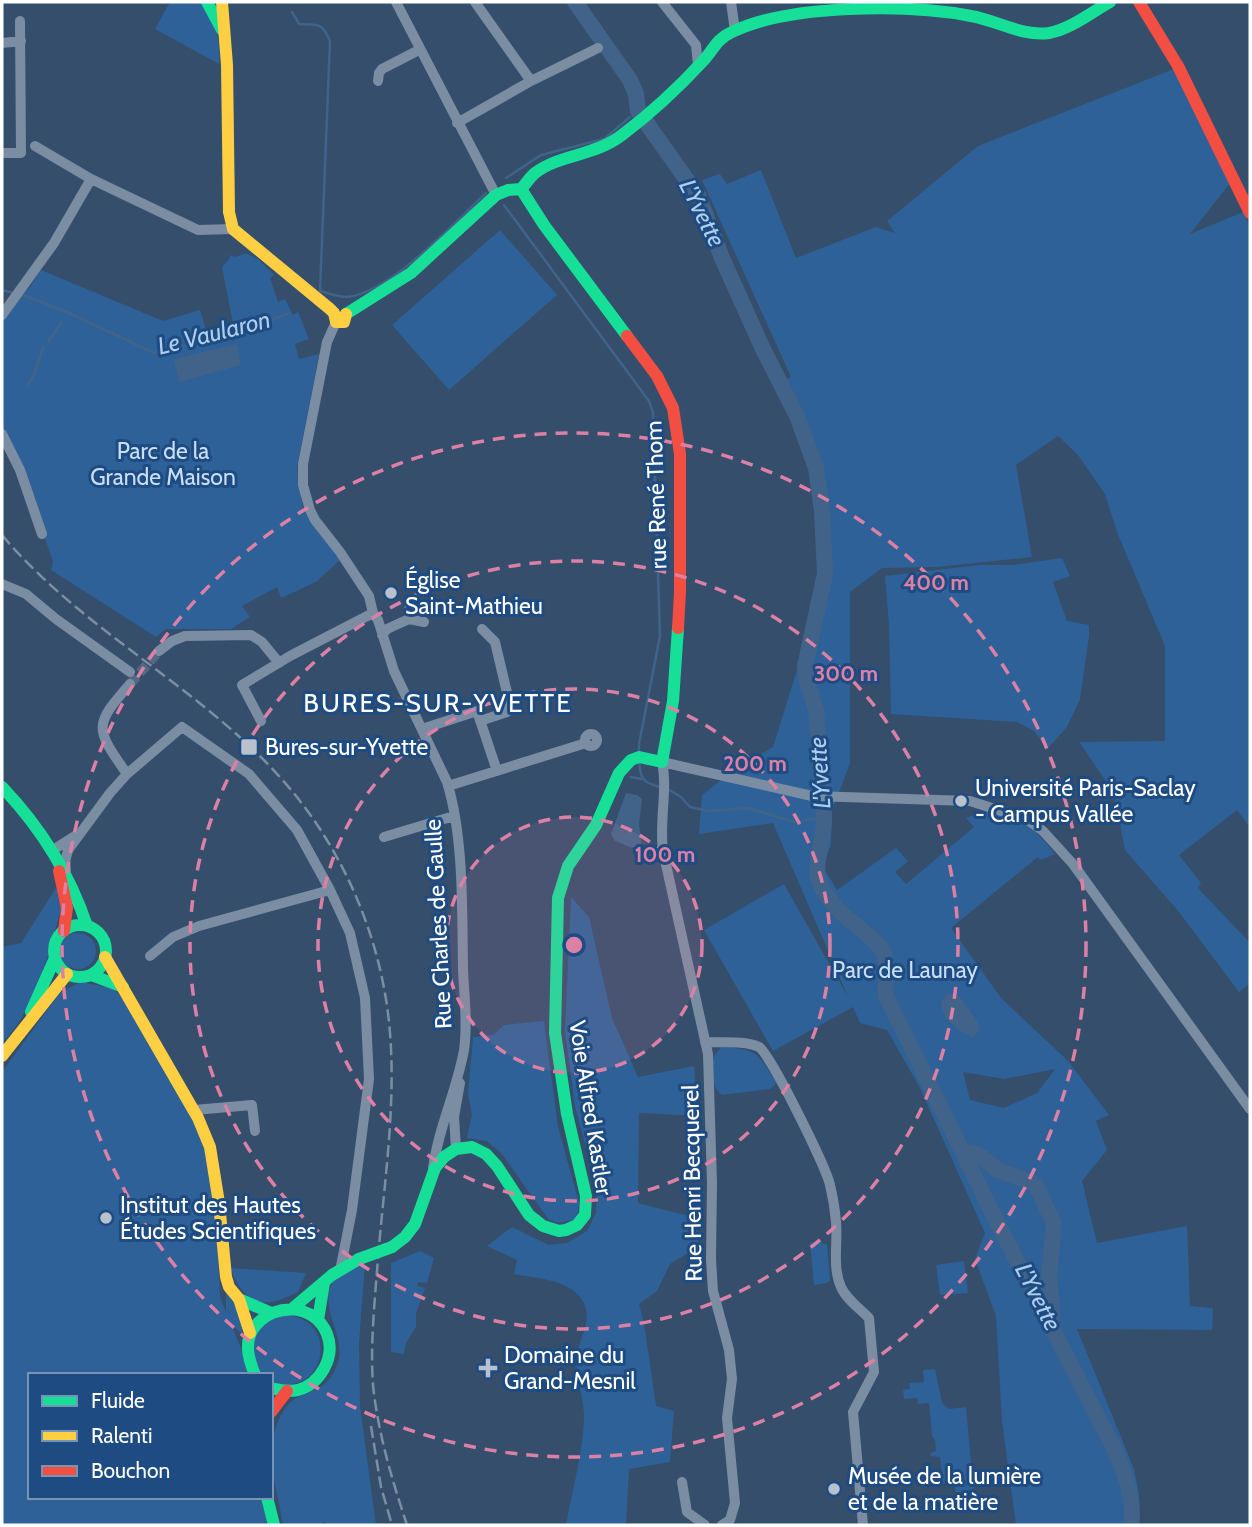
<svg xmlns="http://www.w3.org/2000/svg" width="1252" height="1527" viewBox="0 0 1252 1527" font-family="Cabin,sans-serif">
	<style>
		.green { fill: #2e6197; fill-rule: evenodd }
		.water { fill: #416389 }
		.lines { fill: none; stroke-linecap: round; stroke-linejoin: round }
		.stream { stroke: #416389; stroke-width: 2.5 }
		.river { stroke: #416389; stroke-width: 16 }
		.street-tunnel { stroke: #536982; stroke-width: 10; stroke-dasharray: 10 5; stroke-linecap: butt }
		.street { stroke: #7b8da2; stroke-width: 10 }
		.fast { stroke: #16e098; stroke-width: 12 }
		.slow { stroke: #ffcf43; stroke-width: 12 }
		.jam { stroke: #f24e42; stroke-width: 12 }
		.rail { stroke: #7c8ea2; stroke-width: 2.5; stroke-dasharray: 12 5; stroke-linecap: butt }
		.fast-bridge { stroke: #16e098; stroke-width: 12 }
		.ring { fill: none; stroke: #dd80a5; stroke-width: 3.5; stroke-dasharray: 12 9 }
		.poi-dot { fill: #b8c1cc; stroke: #1e4c82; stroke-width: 2.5 }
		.labels { text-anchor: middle; stroke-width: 6; stroke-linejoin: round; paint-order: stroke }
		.park-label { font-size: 23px; fill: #c8dff7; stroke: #1e4c82 }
		.street-label { font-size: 23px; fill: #fff; stroke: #1e4c82 }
		.poi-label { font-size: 23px; fill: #fff; stroke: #1e4c82; text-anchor: start }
		.water-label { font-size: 24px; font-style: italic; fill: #afcff1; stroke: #1e4c82 }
		.quarter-label { font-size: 26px; letter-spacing: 2px; fill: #fff; stroke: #1e4c82 }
		.centre { fill: #dd80a5; stroke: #1e4c82; stroke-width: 3.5 }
		.ring-label { font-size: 21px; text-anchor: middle; font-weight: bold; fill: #dd80a5; stroke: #1e4c82; stroke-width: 6; stroke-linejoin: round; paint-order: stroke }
	</style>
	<rect width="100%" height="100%" fill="#354e6c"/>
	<path class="green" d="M170 2H201C216 21 221 40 219 64L155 29Z
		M1174 69 1230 183 1190 234 1243 212 1250 226V827L1237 810 1179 855 1201 883 1198 888 1250 943V983L1239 992 1179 912 1125 850 1114 793 1079 742 1165 741V646L1117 532 1105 494 1078 455 1058 436 1016 465 1032 557 937 567 882 568 850 592V763L832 811 831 845 823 867 837 890 896 848 908 861 895 872 906 884 974 827 966 818 989 809C1022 822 1033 825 1055 854L1041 860 1038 857 951 928 1001 998 1068 1061 1109 1115 1096 1121 1107 1150 1082 1181 1097 1243 1187 1226 1190 1306 1213 1308 1212 1330 1077 1329 1134 1469 1139 1494 1137 1525H1016L1002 1421 996 1316 975 1259 985 1233 920 1088 887 1030 860 1023 853 1007 773 1051 704 930 784 884 848 997 773 823 699 834 702 795 731 772 773 747 798 667 828 554 823 485 807 430 784 380 791 377 702 180 720 174 727 184 761 170 796 258 876 227 895 233 887 221 978 146ZM1055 1069 1037 1093 1004 1108 970 1100 963 1072 1004 1079Z
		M500 230 557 295 449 390 392 325Z
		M246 253 258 259 274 275 270 278 278 302 285 299 293 315 298 312 309 339 295 344 299 359 319 354 297 468 303 510 340 560 316 582 281 598 277 587 242 606 250 617 231 629H166L156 637 51 570 53 562 37 515 2 430V319L22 291 28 290 41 270 163 321 200 310 208 336 234 329 222 267 230 258 229 255 235 257Z
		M1062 558 1070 576 1053 582 1067 621 1089 625V636L1080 699 1067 727 1048 748 1034 731 1017 722 891 714 889 625 885 576 979 565H1013Z
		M56 888 64 899C49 949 39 1005 2 1043V947L21 943Z
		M571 897 589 917 612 1018 638 1077 694 1066 698 1116 639 1113 638 1203 697 1218 698 1247 670 1264 657 1291 639 1304 644 1323 656 1406 674 1411 670 1462 629 1469 626 1525H566C572 1492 584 1448 584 1414 583 1395 575 1375 577 1356 580 1334 596 1316 579 1296 565 1279 534 1278 514 1274L517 1260 487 1246 512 1227 549 1245 567 1243 587 1231 596 1213 597 1189 575 1106 565 1032Z
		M60 951a18 18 0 1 1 36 0a18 18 0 1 1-36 0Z
		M80 982 112 988 126 1000 189 1108 206 1150 216 1207 220 1297 226 1312V1293L237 1306 243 1329 241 1333 231 1324 252 1375H30V1497H265L267 1525H2V1072L60 993Z
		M544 1021 558 1127 579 1203 577 1219 559 1223 549 1220 502 1154 487 1141 467 1138 472 1115 468 1094 473 1037 493 1035 504 1025Z
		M722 1047C758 1050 757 1052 776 1082L775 1085 770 1089 722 1095C709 1086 708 1056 722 1047Z
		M820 1242 827 1245 830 1280 827 1283 814 1285 810 1243Z
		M420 1251 434 1258 427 1283 418 1282 417 1286 425 1288 416 1313V1327L406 1343 404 1354 391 1352V1263Z
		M964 1261 968 1293 940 1295 936 1265Z
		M365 1264 359 1343 360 1406 376 1525H328L325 1522 319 1525H283C277 1486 262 1452 281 1415 285 1409 289 1402 295 1399 317 1387 329 1389 338 1362 347 1331 308 1297 344 1271 350 1268 359 1266 365 1264Z
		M230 1268 306 1273 298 1292C262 1310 246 1306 230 1268Z
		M286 1315C343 1320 324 1402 271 1381V1375H262C242 1351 256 1319 286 1315Z
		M935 1369 942 1403 949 1409 966 1407 974 1495 956 1497 954 1482 943 1483 940 1457 931 1456 930 1453 936 1451 935 1440 932 1436 929 1403 918 1404 917 1398 904 1399 903 1390 910 1389 909 1383 924 1382 923 1370Z"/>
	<path class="water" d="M237 344 241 365 179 382 174 359Z
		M626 793 637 795 642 799 639 824 642 848 637 850 615 841 611 834Z
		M948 993 960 997 978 1022 980 1030 973 1038C957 1029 942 1021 941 1002Z"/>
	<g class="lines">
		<path class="stream" d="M292 12 299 24C317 26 321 20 330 41L320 291C328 293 338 297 347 297 390 293 454 223 486 193
			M506 178 541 155 604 139 630 117
			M504 205 649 401 653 413 660 636 639 744V753
			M2 290 13 293
			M23 295 69 313 154 353 245 331 289 313
			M48 342 62 322
			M27 386 34 375 43 347
			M639 760C640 777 642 783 660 787
			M631 777 641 779
			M666 788 681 797 690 807 708 811 748 808 794 822 824 817"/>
		<path class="river" d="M575 2 630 80 636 94 638 111 699 197 722 258 762 347 797 416 816 468 822 511 825 574 805 666 806 679 816 710 824 817C825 837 813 865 819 881 825 898 843 916 857 926 866 934 879 942 884 953 887 961 885 986 886 996L999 1226 1115 1450C1125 1475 1135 1498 1131 1525
			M962 1151 978 1154 996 1169 1032 1183 1037 1187 1054 1224 1049 1277 1052 1306 1051 1323"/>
		<path class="street-tunnel" d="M130 684 159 651"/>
		<path class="street" d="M396 2 496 195
			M475 2 531 81
			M662 2 696 45 698 65
			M731 2 735 31
			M2 43 21 41
			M378 81 379 73 382 69 419 50
			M457 123 531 81 598 48
			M35 146 91 179 198 230 233 229
			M2 153H21L20 21
			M2 315 54 243 91 179
			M336 322 327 342 303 464V485L310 510 315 520 340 552 369 596 373 613 378 620 394 671 447 782C464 837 462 911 463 969 464 995 468 1023 464 1050 457 1090 438 1128 433 1169
			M2 434 20 470 42 534
			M2 584 26 594 56 619 130 672
			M409 619 410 601
			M409 619 424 622
			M382 635 387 629 409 619
			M159 651 172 641 185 636 251 635 262 642 279 663
			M261 721 242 685 290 656 373 613
			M480 721 507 712 509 701 495 642 482 629
			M422 729 477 711 497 771
			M585 740a6 6 0 1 1 12 0a6 6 0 1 1-12 0Z
			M127 774C95 728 93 726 130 684
			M448 786 586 743
			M384 837 454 816
			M53 850 75 836
			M66 870 65 862 68 850 110 793 127 774 182 727 249 774 297 830 330 890 350 933 365 998 369 1079 352 1210 341 1266
			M150 956 173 937 199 926 330 890
			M705 1042C721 1043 745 1040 759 1047 770 1053 827 1169 830 1185 833 1197 835 1210 836 1222 838 1243 832 1267 841 1287 846 1299 860 1309 869 1318L874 1372 853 1412 863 1525
			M194 1110 252 1105 255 1131
			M456 1149 454 1117 460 1083
			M682 1482 687 1512 705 1525
			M722 1525 730 1520 735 1503 727 1418 732 1379 729 1350 713 1291 711 1259 712 1183 708 1054 663 851C659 821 668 790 662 762L812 796 970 801 1026 819 1043 831 1073 864 1250 1109"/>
		<path class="fast" d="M207 2 222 30
			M521 189 544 225 627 336
			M346 314 411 273 496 195 508 190 521 189C526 184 530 177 535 173 560 154 595 156 622 135 650 114 681 85 704 60 713 50 717 39 730 33 787 4 908 4 971 16 996 20 1023 37 1049 33 1071 29 1090 13 1110 2
			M2 787C41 828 69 872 87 926
			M54 951a26 26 0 1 1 52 0a26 26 0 1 1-52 0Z
			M91 975 123 987
			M31 1012 55 958
			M392 1247 405 1237 415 1224 435 1168 444 1157 456 1149 472 1147 486 1154 497 1166 529 1215 543 1226 559 1231 566 1230 577 1225 585 1215 586 1196 567 1114 555 1033 558 898 568 866 596 825 619 773 631 760 639 757 662 762 673 701 678 628
			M239 1299 269 1312
			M293 1308 332 1275 359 1259
			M318 1320 324 1283
			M255 1375C248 1358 243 1340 256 1325 276 1302 315 1304 327 1334 336 1357 320 1384 298 1390 288 1392 280 1390 271 1388
			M267 1497 274 1525"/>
		<path class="slow" d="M222 2 227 65 229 212 233 229 330 309 334 313 336 322H344L346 314
			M105 957 198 1118 210 1147 219 1203 226 1277 229 1287 239 1299 250 1333
			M2 1056 67 974"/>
		<path class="jam" d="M1139 2 1178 66 1250 213
			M627 336 657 376 673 408 680 454V592L678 628
			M59 871 67 908 64 931
			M271 1412 287 1391"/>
		<path class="rail" d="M2 535C91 641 227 699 309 813 355 877 384 955 390 1033 396 1108 384 1184 378 1258 375 1300 370 1343 373 1385 378 1433 392 1480 407 1525
			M371 1426 381 1487 392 1525"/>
		<path class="fast-bridge" d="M359 1259 392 1247"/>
	</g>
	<circle cx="574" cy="945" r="128" fill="#dd80a5" fill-opacity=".12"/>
	<g class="ring">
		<circle cx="574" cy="945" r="128"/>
		<circle cx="574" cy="945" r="256"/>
		<circle cx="574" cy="945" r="384"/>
		<circle cx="574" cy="945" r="512"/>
	</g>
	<g class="poi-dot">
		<circle cx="391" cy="593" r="7"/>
		<rect x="240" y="738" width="18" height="18" rx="3.5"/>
		<circle cx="961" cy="801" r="7"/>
		<circle cx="106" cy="1218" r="7"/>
		<path d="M484.5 1357.5h7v7h7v7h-7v7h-7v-7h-7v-7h7z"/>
		<circle cx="834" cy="1489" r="7"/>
	</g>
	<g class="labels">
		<g class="park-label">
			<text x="163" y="459">Parc de la<tspan x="163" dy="26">Grande Maison</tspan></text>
			<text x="905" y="978">Parc de Launay</text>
		</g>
		<g class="street-label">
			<text transform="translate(656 495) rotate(-92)" y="8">rue René Thom</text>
			<text transform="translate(438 924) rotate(-93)" y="8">Rue Charles de Gaulle</text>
			<text transform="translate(591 1108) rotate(81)" y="8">Voie Alfred Kastler</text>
			<text transform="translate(692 1183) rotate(-91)" y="8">Rue Henri Becquerel</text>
		</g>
		<g class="poi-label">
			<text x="405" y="588">Église<tspan x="405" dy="26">Saint-Mathieu</tspan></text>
			<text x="265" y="755">Bures-sur-Yvette</text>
			<text x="975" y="796">Université Paris-Saclay<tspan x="975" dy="26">- Campus Vallée</tspan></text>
			<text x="120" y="1213">Institut des Hautes<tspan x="120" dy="26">Études Scientifiques</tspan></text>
			<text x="504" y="1363">Domaine du<tspan x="504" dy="26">Grand-Mesnil</tspan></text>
			<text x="848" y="1484">Musée de la lumière<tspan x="848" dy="26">et de la matière</tspan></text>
		</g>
		<g class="water-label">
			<text transform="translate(702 213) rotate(63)" y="8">L'Yvette</text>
			<text transform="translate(214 333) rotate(-14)" y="8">Le Vaularon</text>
			<text transform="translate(820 773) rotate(-94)" y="8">L'Yvette</text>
			<text transform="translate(1038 1297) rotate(63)" y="8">L'Yvette</text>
		</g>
		<g class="quarter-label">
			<text x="438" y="712">BURES-SUR-YVETTE</text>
		</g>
	</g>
	<circle cx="574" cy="945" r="10" class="centre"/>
	<g class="ring-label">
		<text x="936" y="590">400 m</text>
		<text x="846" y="681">300 m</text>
		<text x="755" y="771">200 m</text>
		<text x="665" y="862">100 m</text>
	</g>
	<rect width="1252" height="1527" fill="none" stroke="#ffffff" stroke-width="7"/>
	<rect x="28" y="1373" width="245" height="126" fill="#1e4c82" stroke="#7894b4" stroke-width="2"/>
	<rect x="42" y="1396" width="35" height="10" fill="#16e098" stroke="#7894b4" stroke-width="2"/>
	<text x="91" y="1408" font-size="21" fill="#ffffff">Fluide</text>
	<rect x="42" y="1431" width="35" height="10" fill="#ffcf43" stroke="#7894b4" stroke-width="2"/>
	<text x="91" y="1443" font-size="21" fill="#ffffff">Ralenti</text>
	<rect x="42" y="1466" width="35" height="10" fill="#f24e42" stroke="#7894b4" stroke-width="2"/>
	<text x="91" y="1478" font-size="21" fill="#ffffff">Bouchon</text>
</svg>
